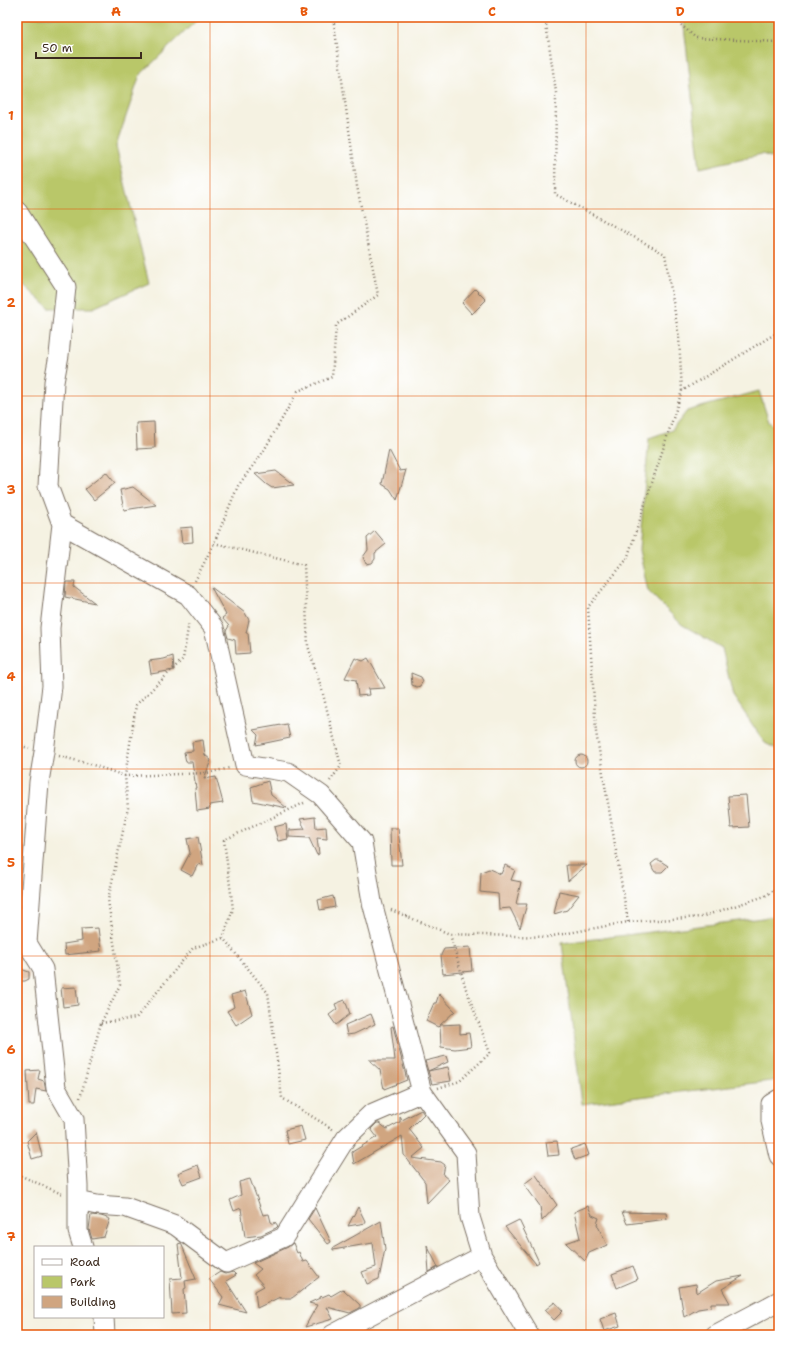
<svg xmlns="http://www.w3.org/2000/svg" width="796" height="1352" viewBox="0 0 796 1352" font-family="'Shantell Sans',sans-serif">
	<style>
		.green { fill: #b9c769; stroke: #7a7844 }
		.building { fill: #d0a580 }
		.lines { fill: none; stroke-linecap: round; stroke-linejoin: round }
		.minor-casing { stroke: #7c7063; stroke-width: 21 }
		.path { stroke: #7c7063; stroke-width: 2.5; stroke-dasharray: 1 3; stroke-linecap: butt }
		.minor { stroke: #fff; stroke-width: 19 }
		.grid { fill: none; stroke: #e8590c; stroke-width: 1; stroke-opacity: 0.55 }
		.neatline { fill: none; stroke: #e8590c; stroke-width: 1.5 }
		.grid-label { font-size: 13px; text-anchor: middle; font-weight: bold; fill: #e8590c }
	</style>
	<rect width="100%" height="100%" fill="#fff"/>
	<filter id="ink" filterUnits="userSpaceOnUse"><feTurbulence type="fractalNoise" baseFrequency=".025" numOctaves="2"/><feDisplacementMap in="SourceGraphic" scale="8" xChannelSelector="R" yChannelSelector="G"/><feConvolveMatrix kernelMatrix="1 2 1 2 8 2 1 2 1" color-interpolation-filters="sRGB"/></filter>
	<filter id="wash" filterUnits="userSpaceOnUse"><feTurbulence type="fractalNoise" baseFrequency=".012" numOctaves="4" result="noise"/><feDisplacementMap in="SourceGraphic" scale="16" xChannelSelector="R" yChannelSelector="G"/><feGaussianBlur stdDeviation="0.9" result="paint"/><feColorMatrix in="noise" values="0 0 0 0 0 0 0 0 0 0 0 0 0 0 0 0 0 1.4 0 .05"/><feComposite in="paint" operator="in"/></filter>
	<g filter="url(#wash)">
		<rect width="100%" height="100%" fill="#f5f2e2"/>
		<path class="green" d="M17 17H200L140 75 116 146 149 283 93 308H49L17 279Z
			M683 17H779V160L762 154 700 168Z
			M759 391 769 422 779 429V750L765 743 733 696 722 648 681 624 648 591 639 550 649 438 672 430 687 411Z
			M779 916V1080L582 1104 562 943Z"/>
		<g id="blocks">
			<path class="building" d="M475 289 486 300 472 314 462 303Z
				M154 422 155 448 137 449 136 423Z
				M389 450 400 471 406 470 397 500 390 489 382 484Z
				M276 471 294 485 272 488 266 484 255 474Z
				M106 472 115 483 94 500 85 489Z
				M133 487 156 505 124 510 120 490Z
				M192 527 193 542 182 543 180 528Z
				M375 531 386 544 375 553V559L372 563 366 564 363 557 368 550 367 538Z
				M66 582H75L74 587 95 603 65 597Z
				M211 587 245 613 249 620 246 633H248L250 653 236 654 235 640 228 638 226 631 229 626 222 618 226 615Z
				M173 656 174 670 151 674 149 661 164 659Z
				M355 658 363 661 368 658 385 688 368 689 369 695 358 696 356 680 345 678Z
				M411 673 421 677 423 681 420 686 417 687 412 685Z
				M287 724 290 738 256 745 258 735 253 730Z
				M203 740 205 755 211 760 204 779 216 777 223 803 209 805 210 809 197 811 195 788H196L192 762H186L184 752 193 751 192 742Z
				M575 761a6 6 0 1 1 12 0a6 6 0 1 1-12 0Z
				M268 781 271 795 287 808 253 801 251 787Z
				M746 795 749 827 731 828 728 796Z
				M315 817 316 828 326 827 327 839 317 838 319 854 317 855 309 838 289 837V830L305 829 300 819Z
				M286 824 288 839 278 841 274 827Z
				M390 828H398L402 865H391Z
				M198 837 203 865 198 864 192 876 181 870 190 853 187 839Z
				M656 860H659L668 866 662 872H655L653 869 651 864Z
				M505 865 515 870 511 880 521 882 516 904H527L520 928 510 908 499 909 498 894 480 892 481 872 489 869 501 874Z
				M566 865H587L568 881Z
				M559 891 579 895 567 910 554 914Z
				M333 896 335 907 320 910 318 900Z
				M98 928 101 951 65 955 64 944 82 941 81 929Z
				M470 947 472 971 443 974 441 955 444 949Z
				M21 969 29 972V979L25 981H21L18 978Z
				M76 987 78 1005 63 1007 61 988Z
				M245 991 252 1014 236 1025 227 1011 234 1007 231 995Z
				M439 994 455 1011 438 1027 426 1021 434 1003H436Z
				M345 1000 350 1014 336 1025 329 1015 337 1009 335 1004Z
				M371 1014 375 1024 354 1034 347 1035 345 1025Z
				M460 1024V1034L469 1033 471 1047 455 1049 441 1047 440 1025Z
				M393 1026 407 1080 384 1089 380 1070 369 1060H395L391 1027Z
				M446 1056 448 1062 428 1071 425 1061Z
				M448 1067 451 1081 432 1084 428 1071Z
				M40 1070 38 1079 44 1081 46 1091 36 1089 34 1105H29L27 1071Z
				M421 1110 424 1114 409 1129 424 1148 412 1158 441 1162 445 1165 443 1175 449 1180 427 1203 425 1182 404 1155 402 1136 354 1164 352 1152 377 1137 371 1129 377 1123H379L387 1129 400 1122V1117L402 1120Z
				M301 1126 305 1140 288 1144 285 1130Z
				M36 1132 42 1156 32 1159 27 1141Z
				M557 1141 559 1155 548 1156 546 1142Z
				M585 1144 589 1155 575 1160 571 1149Z
				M198 1165 202 1177 183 1184 178 1173Z
				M536 1175 557 1205 542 1221 540 1206 524 1184Z
				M250 1179 263 1215 269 1214 271 1222 274 1224 275 1222 278 1226 276 1228 261 1235 245 1237 241 1208 234 1211 230 1200 241 1195 239 1182Z
				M588 1206 592 1215 599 1218 597 1224 607 1245 589 1253 585 1261 566 1243 580 1238 574 1212Z
				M358 1207 366 1223 348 1226Z
				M315 1208 331 1242 328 1244 308 1219Z
				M622 1212 666 1213 667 1219 627 1224Z
				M91 1215 101 1216 110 1219 104 1237 92 1239 89 1229Z
				M519 1220 539 1262 536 1264 505 1227Z
				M381 1221 385 1249 379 1279 367 1284 362 1272 376 1267 373 1243 333 1250V1248Z
				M181 1243 196 1279 185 1281 186 1288 184 1289 186 1313 172 1314 170 1279 182 1278 178 1244Z
				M293 1243 297 1253 299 1252 303 1262 307 1261 319 1277 292 1298H280V1297L257 1308 255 1291 264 1286 254 1275 261 1269 253 1263 288 1247Z
				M427 1245 438 1267 429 1272Z
				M633 1266 638 1279 617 1288 612 1274Z
				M220 1272 225 1274 233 1272 236 1275 226 1281 246 1312 219 1305 223 1297 209 1279Z
				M743 1276 722 1289 730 1303H711V1307L698 1309 684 1317 679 1287 696 1284 697 1293 716 1281Z
				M343 1289 360 1305V1308L350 1313 327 1307 333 1319 305 1327 317 1305 309 1303 320 1298 321 1296 322 1297 329 1294 331 1296Z
				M555 1302 563 1311 554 1320 545 1310Z
				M616 1313 620 1326 604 1331 600 1319Z"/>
		</g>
	</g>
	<g filter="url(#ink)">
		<use href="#blocks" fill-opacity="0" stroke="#7c7063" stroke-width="1"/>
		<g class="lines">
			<g class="minor-casing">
				<path id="minor" d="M17 211 66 287 59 355 54 382 48 486 62 524 50 628 52 686 44 752 39 782 27 943 43 969 56 1088 74 1119 78 1186V1231L83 1247
					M62 524 188 595 214 628 245 765 288 772 321 795 362 842 372 902 422 1092 371 1114 346 1138 284 1237 226 1263 175 1225 125 1207 97 1205 78 1201
					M422 1092 466 1153 470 1217 482 1256
					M779 1099 771 1104V1121L779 1156
					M104 1317 105 1335
					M332 1335 482 1256 529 1335
					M715 1335 779 1301"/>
			</g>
			<path class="path" d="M545 17 556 92 555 194 665 254 679 337 682 391
				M672 17 696 38 779 42
				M214 543 304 565 308 646 322 690 341 766 330 781
				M195 581 214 543 238 486 263 452 298 391 332 377 336 325 378 295 357 186 333 17
				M17 745 29 748
				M59 756 90 764 125 776 207 773 230 768
				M304 803 224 840 233 909 223 938 268 993 282 1098 334 1130
				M391 910 450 934 547 937 628 922 701 917 765 896 779 887
				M628 922 596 732 588 607 627 559 682 391 778 332 779 328
				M101 1023 136 1018 193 948 223 938
				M438 1088 460 1081 490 1053 466 989 450 934
				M80 1098 101 1023 120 985 108 900 128 808 125 776 136 705 183 659 189 622
				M17 1174 62 1194"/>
			<use href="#minor" class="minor"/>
		</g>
	</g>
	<path class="grid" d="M210 17V1335M398 17V1335M586 17V1335M17 209H779M17 396H779M17 583H779M17 769H779M17 956H779M17 1143H779"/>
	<rect width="796" height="1352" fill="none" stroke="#fff" stroke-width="44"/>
	<rect x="34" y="1246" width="130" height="72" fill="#ffffff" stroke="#b1aaa5"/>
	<rect x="42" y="1259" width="20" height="6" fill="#ffffff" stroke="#b1aaa5"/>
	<text x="70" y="1266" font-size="12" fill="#3b2a1e">Road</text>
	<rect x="42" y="1276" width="20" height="12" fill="#b9c769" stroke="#b1aaa5"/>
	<text x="70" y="1286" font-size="12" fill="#3b2a1e">Park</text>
	<rect x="42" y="1296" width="20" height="12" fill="#d0a580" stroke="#b1aaa5"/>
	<text x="70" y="1306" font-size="12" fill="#3b2a1e">Building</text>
	<path d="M36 52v6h105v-6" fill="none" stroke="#3b2a1e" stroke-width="2"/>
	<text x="42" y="52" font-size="12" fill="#3b2a1e" stroke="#ffffff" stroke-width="3" paint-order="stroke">50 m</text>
	<rect x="22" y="22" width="752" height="1308" class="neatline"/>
	<g class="grid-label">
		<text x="116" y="16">A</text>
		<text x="304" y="16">B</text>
		<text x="492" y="16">C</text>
		<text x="680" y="16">D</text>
		<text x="11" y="120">1</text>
		<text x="11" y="307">2</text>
		<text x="11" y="494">3</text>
		<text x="11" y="681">4</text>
		<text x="11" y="867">5</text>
		<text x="11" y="1054">6</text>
		<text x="11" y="1241">7</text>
	</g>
</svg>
